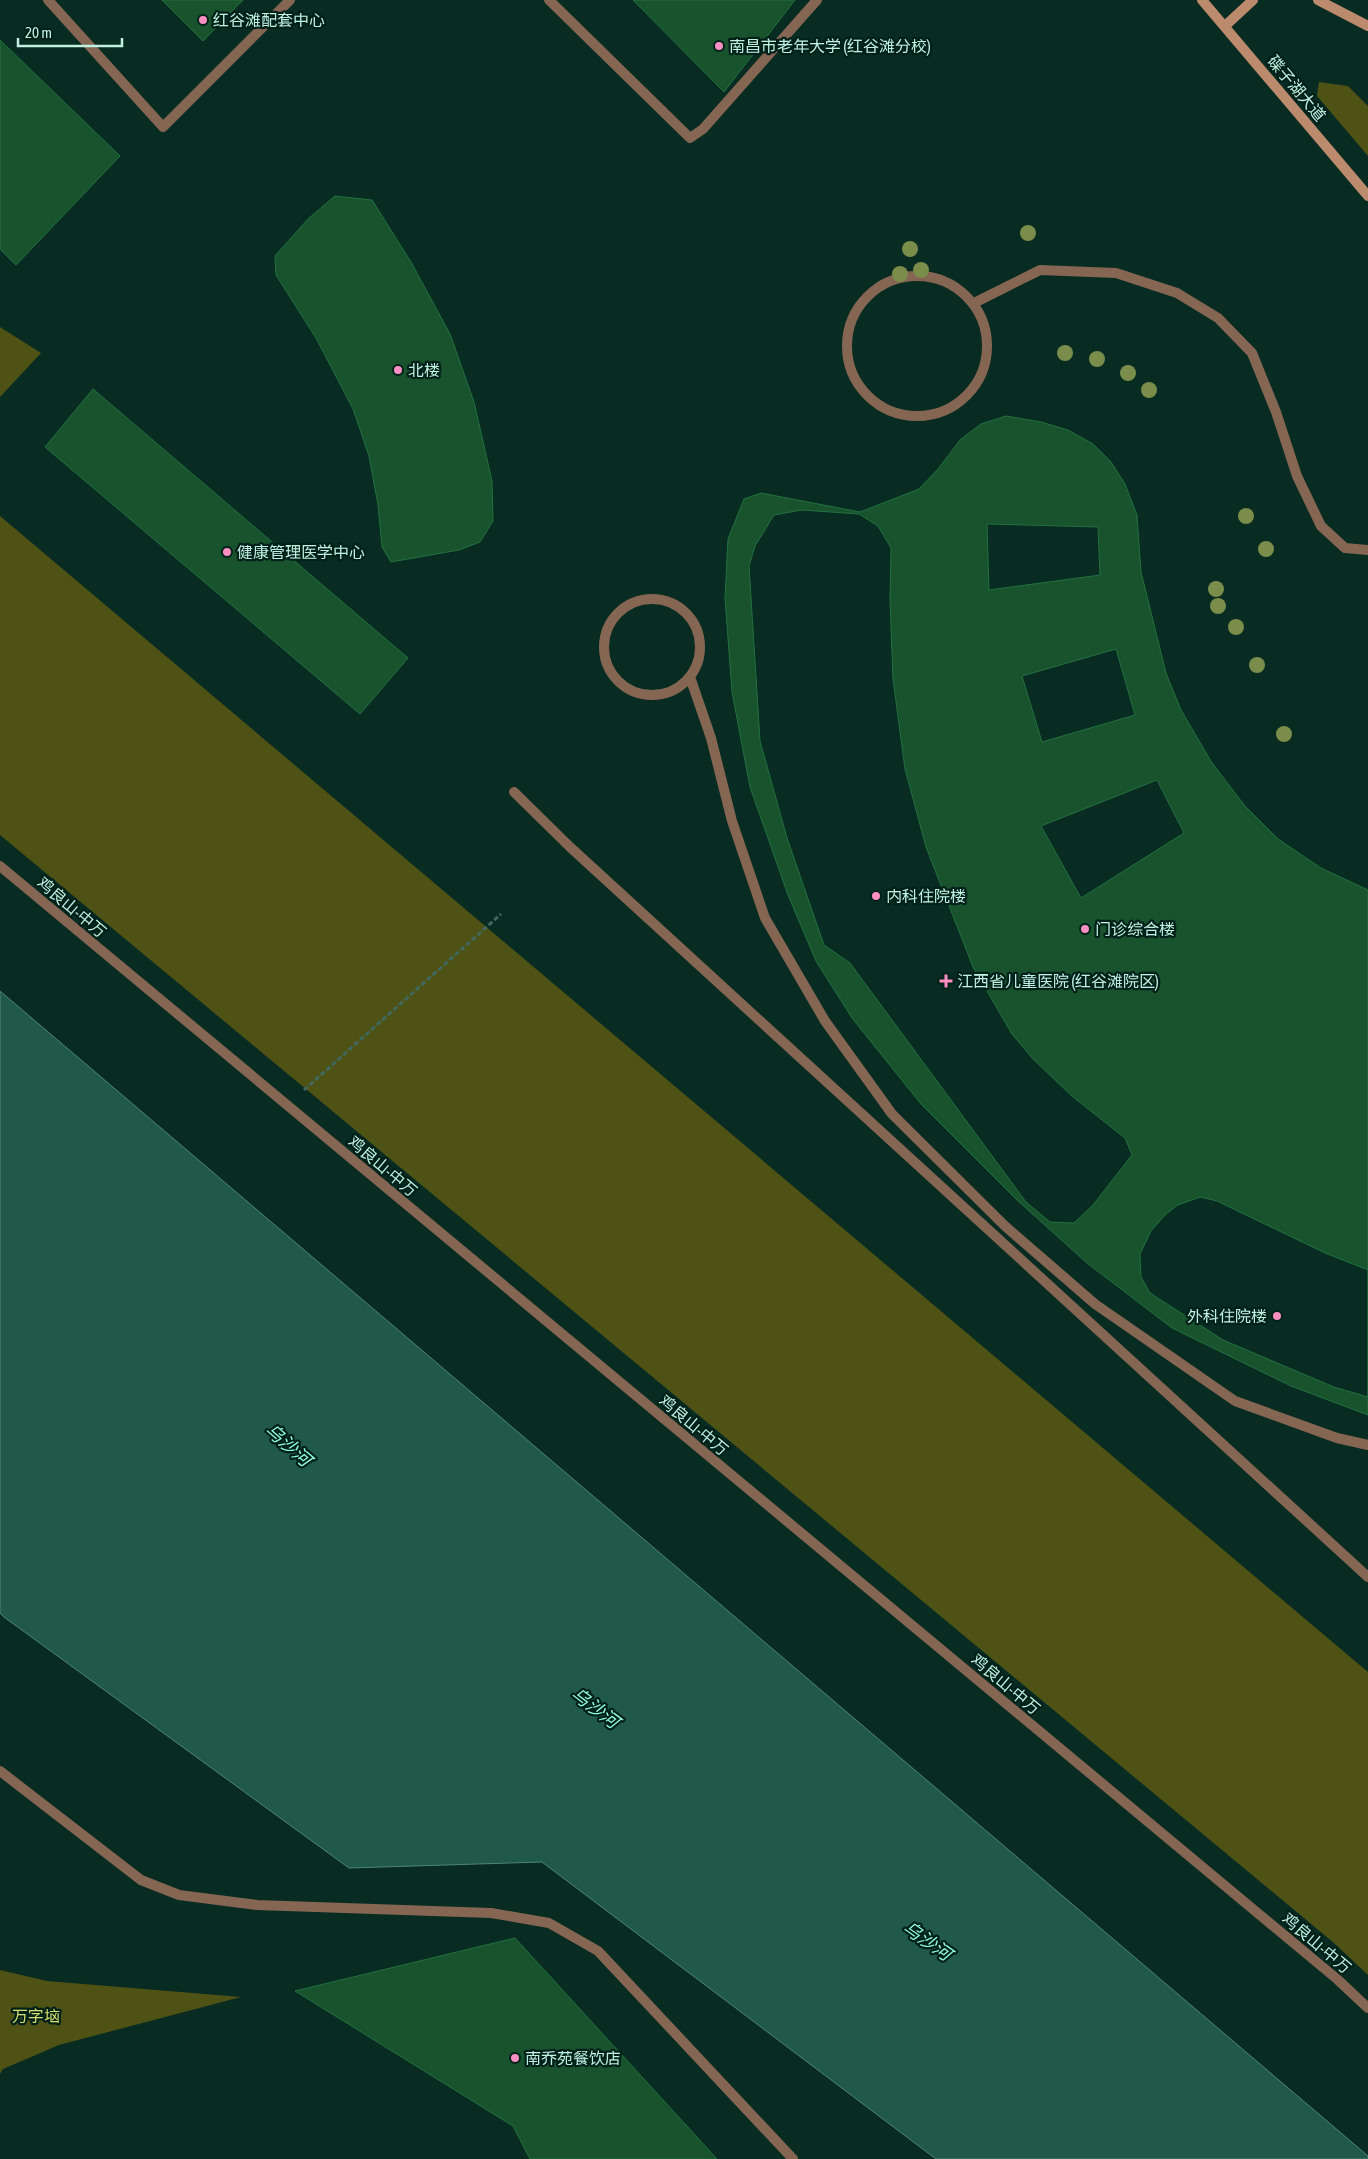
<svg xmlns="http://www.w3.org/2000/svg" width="1368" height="2159" viewBox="0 0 1368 2159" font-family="'Asap Condensed','Noto Sans SC',sans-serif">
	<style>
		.green { fill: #4f5215 }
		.water { fill: #205949; stroke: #508676 }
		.building { fill: #19532e; stroke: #227140; fill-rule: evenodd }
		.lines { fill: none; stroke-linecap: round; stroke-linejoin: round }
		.path { stroke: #41685d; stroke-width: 3; stroke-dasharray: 5 2.5; stroke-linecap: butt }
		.service { stroke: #856653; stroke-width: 10 }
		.minor { stroke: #856653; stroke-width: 10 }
		.tertiary { stroke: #856653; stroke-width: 10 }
		.secondary { stroke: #bc8a6c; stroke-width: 10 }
		.tree { fill: #7a8d4b }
		.poi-dot { fill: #fc8fc1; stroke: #002119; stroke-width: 2 }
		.labels { text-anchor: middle; stroke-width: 4.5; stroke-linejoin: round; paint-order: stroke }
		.poi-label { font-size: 16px; fill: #c0f0e0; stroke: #002119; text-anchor: start }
		.street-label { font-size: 16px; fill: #c0f0e0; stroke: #002119 }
		.park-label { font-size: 16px; fill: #d7de6c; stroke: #002119 }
		.water-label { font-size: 18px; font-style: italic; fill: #91fddc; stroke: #002119 }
	</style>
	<rect width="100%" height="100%" fill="#082b22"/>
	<path class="green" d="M1319 82 1348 86 1368 106V156L1317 96Z
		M0 327 41 353 0 397Z
		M0 516 1368 1672V1975L1334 1943 0 835Z
		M0 1970 47 1981 241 1997 59 2045 3 2069 0 2074Z"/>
	<path class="water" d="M0 991 1368 2156V2159H936L542 1862 349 1868 4 1617 0 1613Z"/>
	<path class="building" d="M162 0H243L203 41Z
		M633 0H795L724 92Z
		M0 40 120 156 16 265 0 249Z
		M335 196 372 200 411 262 450 334 474 402 492 481 493 521 480 542 459 550 391 562 382 547 378 505 369 456 353 409 316 338 276 275 275 256 308 219Z
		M93 389 408 658 360 714 45 447Z
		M1006 416 1041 422 1068 430 1093 444 1111 462 1125 484 1137 515 1141 572 1166 673 1181 710 1212 763 1245 806 1278 839 1321 868 1368 890V1415L1291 1386 1172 1328 1087 1263 1018 1201 921 1104 852 1018 816 961 788 895 750 787 732 692 725 598 728 539 744 499 761 493 860 512 919 489 938 469 961 439 981 424ZM987 524 1098 527 1100 575 989 590ZM1116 649 1135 715 1042 742 1022 676ZM1157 780 1184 833 1081 898 1041 826Z
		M802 510 859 514 878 526 891 548 890 600 893 679 905 769 926 847 973 967 1012 1034 1033 1059 1073 1097 1125 1138 1132 1155 1093 1205 1074 1223 1050 1222 1026 1202 850 963 824 945 787 838 760 741 749 566 755 546 774 515Z
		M1200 1197 1217 1201 1325 1253 1368 1270V1397L1334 1387 1223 1340 1150 1293 1141 1277 1140 1254 1151 1231 1166 1214 1178 1205Z
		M515 1938 717 2159H530L513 2126 295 1991Z"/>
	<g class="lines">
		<path class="path" d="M304 1090 501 914"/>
		<path class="service" d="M48 0 163 127 290 0
			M549 0 690 138 703 129 817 0
			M847 346a70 70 0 1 1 140 0a70 70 0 1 1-140 0Z
			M974 303 1040 270 1116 273 1177 293 1218 318 1252 353 1276 412 1297 476 1321 526 1345 548 1368 550
			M604 647a48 48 0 1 1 96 0a48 48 0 1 1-96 0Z
			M690 677 711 738 732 821 765 918 825 1021 892 1114 1005 1226 1095 1304 1235 1401 1337 1438 1368 1445"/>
		<path class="minor" d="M514 792 570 847 1368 1577
			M0 1771 141 1880 179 1895 257 1905 491 1913 549 1923 598 1951 793 2159"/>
		<path class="tertiary" d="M0 866 1337 1979 1368 2008"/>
		<path class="secondary" d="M1202 0 1368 196
			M1318 0 1368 26
			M1225 26 1253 0"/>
	</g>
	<g class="tree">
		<circle cx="1028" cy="233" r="8"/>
		<circle cx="910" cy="249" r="8"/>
		<circle cx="921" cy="270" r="8"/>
		<circle cx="900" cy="274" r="8"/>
		<circle cx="1065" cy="353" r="8"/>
		<circle cx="1097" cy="359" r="8"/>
		<circle cx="1128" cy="373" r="8"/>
		<circle cx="1149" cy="390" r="8"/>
		<circle cx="1246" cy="516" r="8"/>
		<circle cx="1266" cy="549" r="8"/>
		<circle cx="1216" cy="589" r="8"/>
		<circle cx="1218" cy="606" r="8"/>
		<circle cx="1236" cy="627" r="8"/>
		<circle cx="1257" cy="665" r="8"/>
		<circle cx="1284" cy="734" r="8"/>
	</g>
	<g class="poi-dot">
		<circle cx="203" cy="20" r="5"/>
		<circle cx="719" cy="46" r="5"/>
		<circle cx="398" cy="370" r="5"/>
		<circle cx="227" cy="552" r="5"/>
		<circle cx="876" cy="896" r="5"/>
		<circle cx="1085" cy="929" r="5"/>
		<path d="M943.5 973.5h5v5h5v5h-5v5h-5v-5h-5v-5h5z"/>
		<circle cx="1277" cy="1316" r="5"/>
		<circle cx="515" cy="2058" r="5"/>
	</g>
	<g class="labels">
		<g class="poi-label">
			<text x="213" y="26">红谷滩配套中心</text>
			<text x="729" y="52">南昌市老年大学 (红谷滩分校)</text>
			<text x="408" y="376">北楼</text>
			<text x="237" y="558">健康管理医学中心</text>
			<text x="886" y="902">内科住院楼</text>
			<text x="1095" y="935">门诊综合楼</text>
			<text x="957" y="987">江西省儿童医院 (红谷滩院区)</text>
			<text x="1267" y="1322" text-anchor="end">外科住院楼</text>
			<text x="525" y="2064">南乔苑餐饮店</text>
		</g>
		<g class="street-label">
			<text transform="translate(1297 88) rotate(50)" y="6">碟子湖大道</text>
			<text transform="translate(72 907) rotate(40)" y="6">鸡良山-中万</text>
			<text transform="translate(383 1166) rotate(40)" y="6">鸡良山-中万</text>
			<text transform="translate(694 1425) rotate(40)" y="6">鸡良山-中万</text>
			<text transform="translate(1006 1684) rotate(40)" y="6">鸡良山-中万</text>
			<text transform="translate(1317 1943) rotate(40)" y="6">鸡良山-中万</text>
		</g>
		<g class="park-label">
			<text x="36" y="2022">万字垴</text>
		</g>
		<g class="water-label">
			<text transform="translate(288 1445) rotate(41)" y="6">乌沙河</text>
			<text transform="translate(595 1708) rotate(37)" y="6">乌沙河</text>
			<text transform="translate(927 1941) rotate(35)" y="6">乌沙河</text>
		</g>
	</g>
	<path d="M18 38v8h104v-8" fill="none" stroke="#c0f0e0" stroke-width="2.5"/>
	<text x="25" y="38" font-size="15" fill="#c0f0e0" stroke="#002119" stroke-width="4" paint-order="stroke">20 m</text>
</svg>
